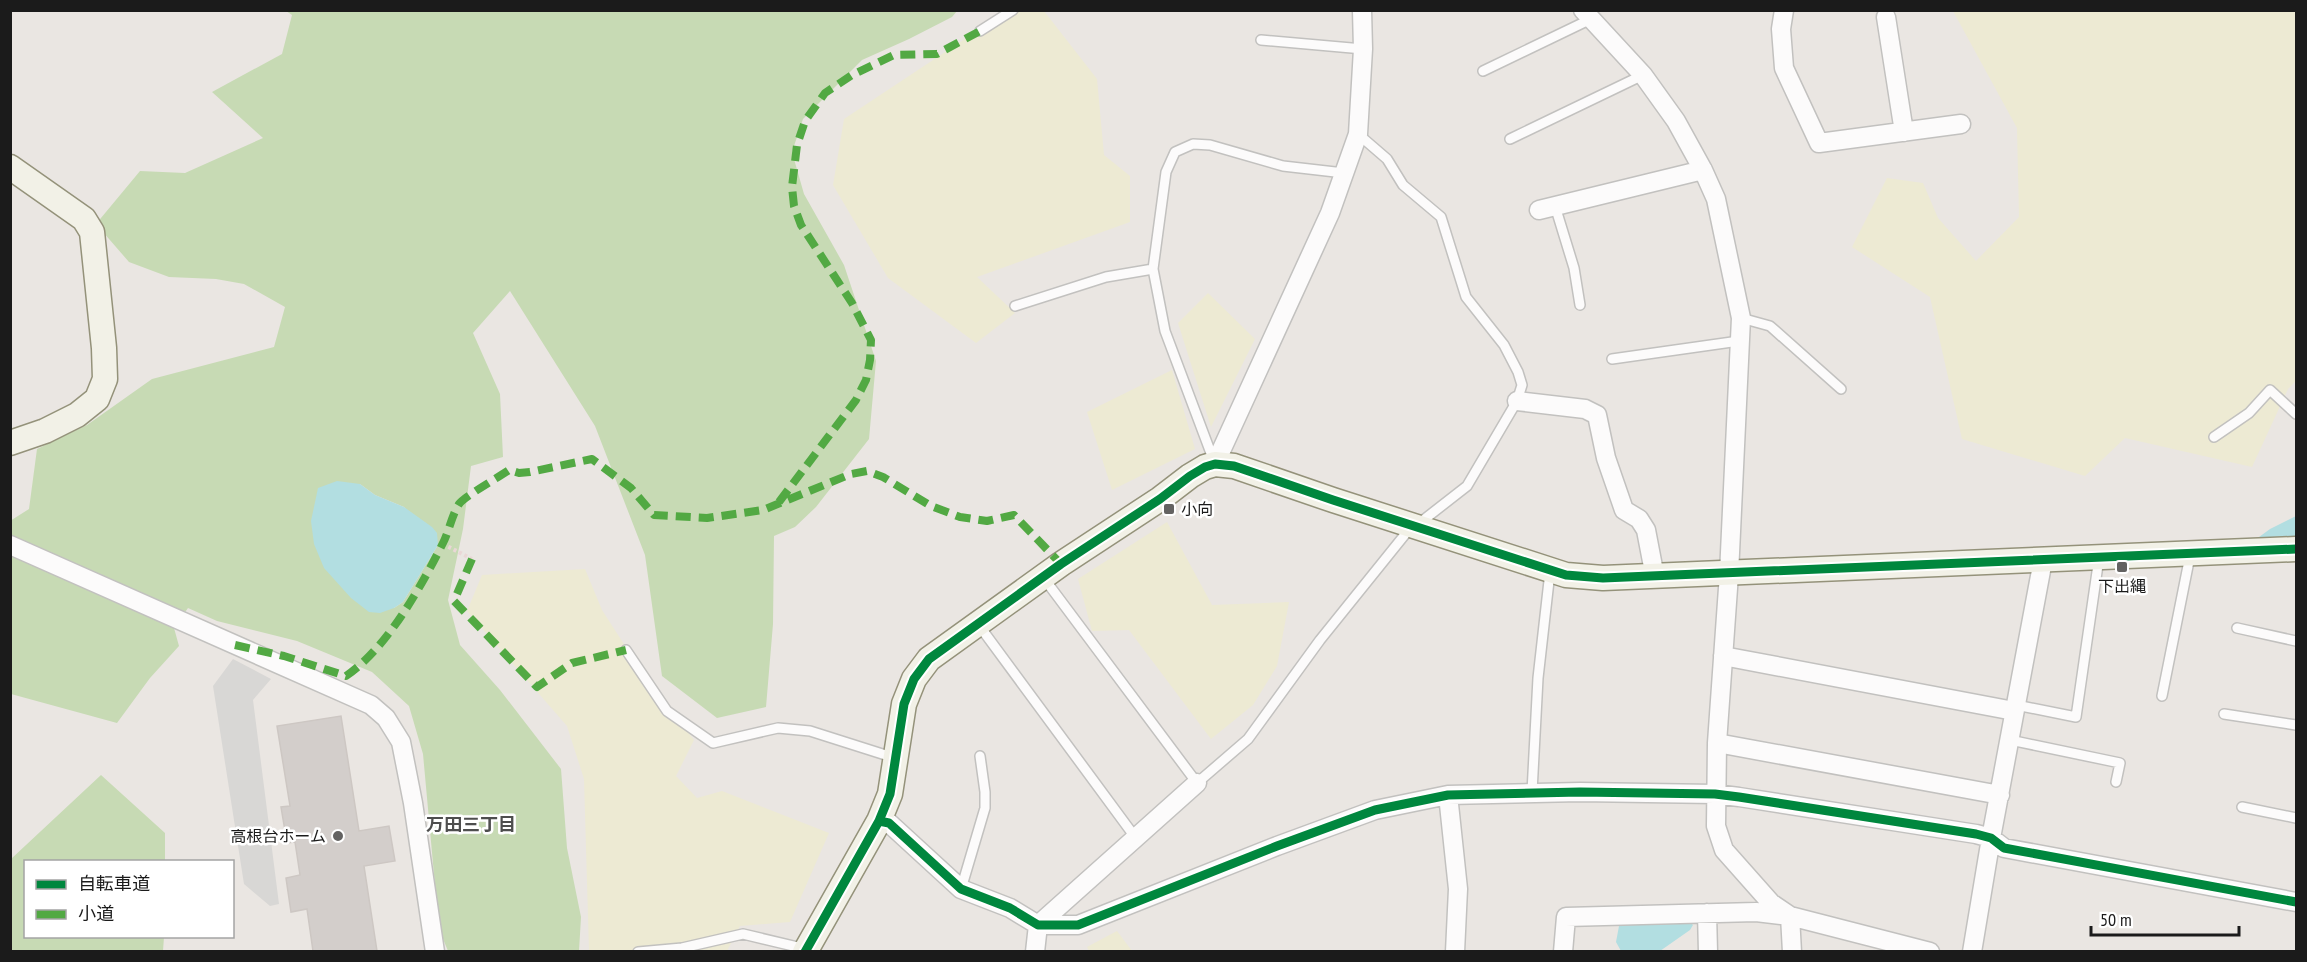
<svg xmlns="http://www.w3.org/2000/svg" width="2307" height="962" viewBox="0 0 2307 962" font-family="'PT Sans Narrow','Noto Sans JP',sans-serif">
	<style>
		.farmland { fill: #edead3 }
		.forest { fill: #c7dab4; fill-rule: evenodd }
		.parking { fill: #d8d7d5 }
		.water { fill: #b2dee1 }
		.building { fill: #d3cecb; stroke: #cdc7c3; stroke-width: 1.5 }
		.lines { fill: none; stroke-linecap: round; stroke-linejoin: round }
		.lane-casing { stroke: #c2c1bf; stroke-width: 12 }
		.street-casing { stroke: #c2c1bf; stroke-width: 21 }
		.secondary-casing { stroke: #94927a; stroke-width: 27 }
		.path { stroke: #ead7d6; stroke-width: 4; stroke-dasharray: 3 3; stroke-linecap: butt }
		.lane { stroke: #fcfbfb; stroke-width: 9 }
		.street { stroke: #fcfbfb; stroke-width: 18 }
		.secondary { stroke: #f2f1e7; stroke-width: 24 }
		.quiet { stroke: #52a943; stroke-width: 8; stroke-dasharray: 15 8; stroke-linecap: butt }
		.cycleway-casing { stroke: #fff; stroke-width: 13 }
		.cycleway { stroke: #00873e; stroke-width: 9 }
		.poi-dot { fill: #636261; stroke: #fff; stroke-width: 2 }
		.labels { text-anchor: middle; stroke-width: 5; stroke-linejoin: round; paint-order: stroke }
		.poi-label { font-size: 16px; fill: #1b1b1b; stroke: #fff; text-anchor: start }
		.neighbourhood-label { font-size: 18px; font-weight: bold; fill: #4e4e4e; stroke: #fff }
	</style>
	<rect width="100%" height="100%" fill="#eae6e2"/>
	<path class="farmland" d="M1007 11H1044L1097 79 1104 155 1130 176V222L977 277 1015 313 976 343 888 278 833 185 844 119Z
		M1953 11H2296V381L2288 389 2252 467 2125 438 2085 476 1962 439 1930 297 1852 247 1887 178 1923 183 1938 218 1976 261 2019 217 2017 128Z
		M1208 293 1255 339 1211 427 1178 323Z
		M1172 370 1195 449 1112 490 1087 412Z
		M1167 522 1212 605 1289 602 1277 666 1253 705 1211 739 1129 630 1092 631 1078 579Z
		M585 569 602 610 647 680 694 740 676 776 697 798 722 791 829 833 790 922 740 926 727 951H589L584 779 567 726 467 611 482 575Z
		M1117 931 1132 951H1089L1087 947Z"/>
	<path class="forest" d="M286 11H957L952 17 909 39 862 60 803 119 792 152 804 194 844 265 876 361 869 439 816 507 795 527 774 536 773 624 766 707 717 718 662 676 645 555 595 426 510 291 473 333 500 394 503 457 471 466 463 529 448 600 460 645 500 690 561 769 567 848 581 917 579 951H448L439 929 423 754 409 706 372 672 297 641 217 621 188 608 174 628 179 646 150 678 117 723 11 694 10 521 29 509 37 449 87 425 152 379 274 347 285 307 244 284 216 279 169 277 129 262 96 224 140 171 185 173 263 138 212 92 282 54 292 15ZM360 484 375 495 404 507 438 545 403 602 394 608Z
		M101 775 165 833V861L26 862V936L164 937 163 951H11V859Z"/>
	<path class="parking" d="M233 659 271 679 253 700 279 904 270 906 244 884 213 686Z"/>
	<path class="water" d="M337 481 360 484 375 495 404 507 432 527 437 533 438 545 403 602 394 608 380 613 369 612 351 598 324 568 314 544 311 521 318 488Z
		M2296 516V538L2255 540 2270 529Z
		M1690 922 1693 925 1690 930 1660 951H1621L1616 942 1619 926 1624 923Z"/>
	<path class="building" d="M341 716 359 831 389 826 395 861 364 866 377 951H313L307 909 291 912 286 878 300 875 295 842 287 843 281 807 290 806 277 726Z"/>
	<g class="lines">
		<g class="lane-casing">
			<path id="lane" d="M980 31 1013 10
				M1261 40 1363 49
				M1483 71 1591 19
				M1358 134 1387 159 1403 185 1441 217 1466 297 1504 345 1518 372 1522 385 1517 401 1467 486 1417 525
				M1510 139 1643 75
				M1555 206 1574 268 1580 305
				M1015 306 1106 277 1153 269
				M1741 318 1770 326 1841 389
				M1612 359 1739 341
				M2214 437 2249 413 2270 390 2296 414
				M1215 464 1165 331 1153 269 1166 172 1175 152 1193 144 1210 145 1283 166 1344 173
				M1043 577 1197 783 1248 739 1320 640 1411 527
				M978 624 1135 837
				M2237 628 2296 641
				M626 650 667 711 713 743 778 728 810 731 895 758
				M2162 696 2190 556
				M2016 705 2076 717 2099 558
				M2224 714 2296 725
				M2010 740 2120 763 2116 782
				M1532 792 1538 678 1550 572
				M2242 807 2296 818
				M961 889 985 808V792L980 756
				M638 952 682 948 743 934 806 949"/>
		</g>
		<g class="street-casing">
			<path id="street" d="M1583 10 1643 75 1676 121 1703 170 1716 199 1741 318 1729 574 1717 743 1716 826 1724 850 1771 903 1790 916 1930 952
				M1784 10 1781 29 1784 68 1819 143 1961 124
				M1886 17 1904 132
				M1539 210 1703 170
				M1517 401 1585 409 1597 415 1606 458 1624 510 1639 519 1646 530 1655 577
				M1215 464 1330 213 1358 134 1363 49 1362 10
				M10 545 371 705 386 718 401 742 413 803 435 952
				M1723 656 2014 711
				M1717 743 2000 795
				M1448 795 1458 889 1455 952
				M879 821 889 823 961 889 1010 908 1038 925H1078L1277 846 1375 810 1448 795 1580 792 1715 794 1739 797 1976 834 1991 838 2004 848 2296 902
				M1707 913 1708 952
				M1035 952 1038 925 1197 783
				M1563 952 1566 917 1756 912 1790 916 1792 952
				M1972 952 1991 838 2043 560"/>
		</g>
		<g class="secondary-casing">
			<path id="secondary" d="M10 167 84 219 92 232 104 348 105 379 97 399 77 415 45 431 10 443
				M805 952 879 821 890 794 904 704 914 679 929 659 1061 564 1160 499 1190 476 1205 467 1215 464 1234 466 1333 500 1566 575 1603 578 2296 549"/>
		</g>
		<path class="path" d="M443 544 472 559"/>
		<use href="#lane" class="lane"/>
		<use href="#street" class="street"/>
		<use href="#secondary" class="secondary"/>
		<path class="quiet" d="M779 502 856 400 866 380 870 360 871 340 852 303 801 225 794 206 792 187 797 145 805 121 825 93 852 75 894 55 937 54 980 31
			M472 559 454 601 537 687 572 663 626 650
			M235 645 284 656 346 676C387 648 421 587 443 543 449 531 452 515 459 504 465 496 499 477 509 470L519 473 530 472 592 459 631 488 654 515 707 518 763 510 851 474 867 471 883 477 931 506 960 517 987 521 1014 515 1061 564"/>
		<g class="cycleway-casing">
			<path id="cycleway" d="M879 821 889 823 961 889 1010 908 1038 925H1078L1277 846 1375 810 1448 795 1580 792 1715 794 1739 797 1976 834 1991 838 2004 848 2296 902
				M805 952 879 821 890 794 904 704 914 679 929 659 1061 564 1160 499 1190 476 1205 467 1215 464 1234 466 1333 500 1566 575 1603 578 2296 549"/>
		</g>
		<use href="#cycleway" class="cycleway"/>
	</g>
	<g class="poi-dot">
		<rect x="1163" y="503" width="12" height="12" rx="3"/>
		<rect x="2116" y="561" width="12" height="12" rx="3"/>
		<circle cx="338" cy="836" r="6"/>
	</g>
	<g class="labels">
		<g class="poi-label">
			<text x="1181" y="515">小向</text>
			<text x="2122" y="592" text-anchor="middle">下出縄</text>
			<text x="326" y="842" text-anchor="end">高根台ホーム</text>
		</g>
		<g class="neighbourhood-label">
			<text x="471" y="831">万田三丁目</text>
		</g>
	</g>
	<rect width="2307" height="962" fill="none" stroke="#1b1b1b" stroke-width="24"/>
	<rect x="24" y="860" width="210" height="78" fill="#ffffff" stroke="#a4a4a4" stroke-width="1.5"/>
	<rect x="36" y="880" width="30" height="9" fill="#00873e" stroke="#a4a4a4" stroke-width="1.5"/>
	<text x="78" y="890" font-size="18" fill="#1b1b1b">自転車道</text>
	<rect x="36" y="910" width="30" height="9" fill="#52a943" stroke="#a4a4a4" stroke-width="1.5"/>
	<text x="78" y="920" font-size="18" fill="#1b1b1b">小道</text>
	<path d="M2091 926v9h148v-9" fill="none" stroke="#1b1b1b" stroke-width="3"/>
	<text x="2100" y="926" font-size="18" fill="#1b1b1b" stroke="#ffffff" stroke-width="4.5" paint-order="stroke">50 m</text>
</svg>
